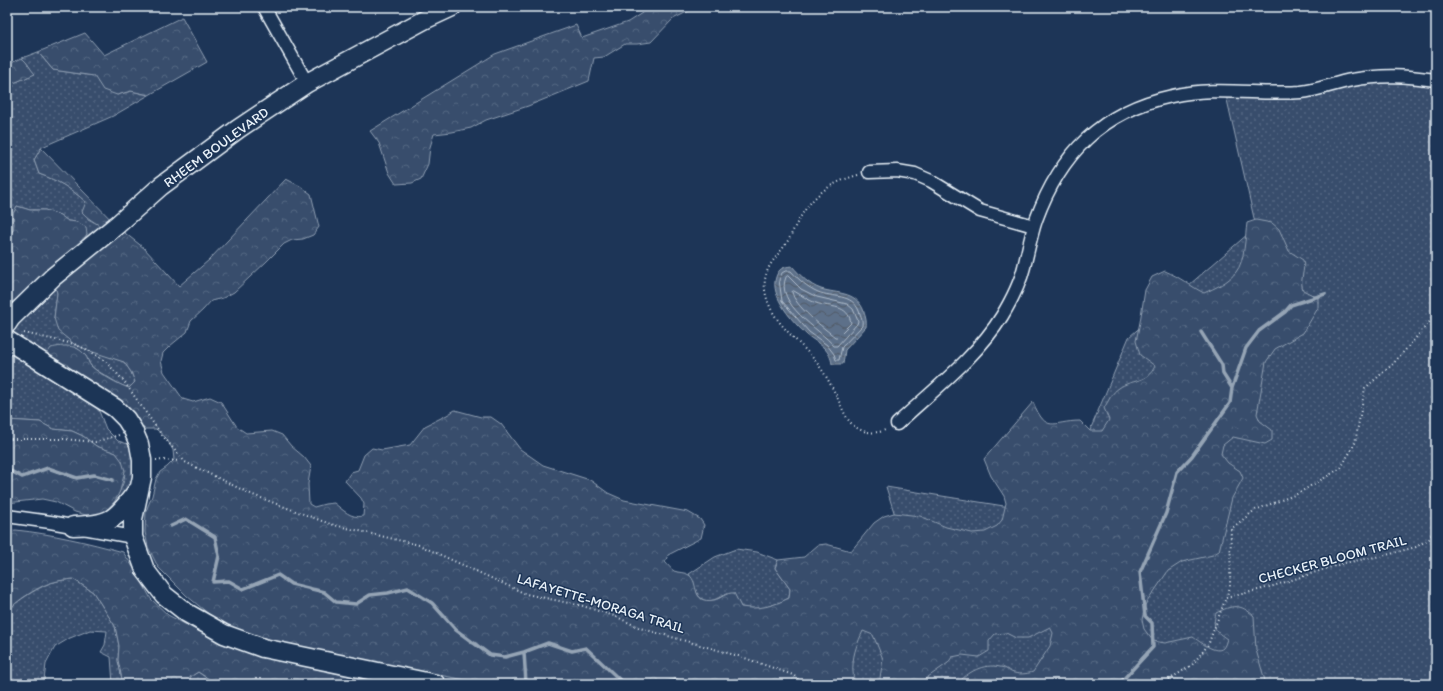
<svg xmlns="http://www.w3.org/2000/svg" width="1443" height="691" viewBox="0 0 1443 691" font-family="Itim,sans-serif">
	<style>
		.green { fill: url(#green-dots); stroke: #909fb2 }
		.forest { fill: url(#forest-crowns); stroke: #909fb2 }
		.water { fill: url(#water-waves); stroke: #95a4b5 }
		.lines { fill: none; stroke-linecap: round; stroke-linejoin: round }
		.shore { stroke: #b0bdcc; stroke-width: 1 }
		.stream { stroke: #95a4b5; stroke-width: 3.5 }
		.street-casing { stroke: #e8f1f8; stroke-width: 15 }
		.secondary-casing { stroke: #e8f1f8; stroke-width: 21 }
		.path { stroke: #e8f1f8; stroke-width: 2; stroke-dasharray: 1 3; stroke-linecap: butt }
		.street { stroke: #1d3557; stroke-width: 12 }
		.secondary { stroke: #1d3557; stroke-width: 18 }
		.labels { text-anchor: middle; stroke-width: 3; stroke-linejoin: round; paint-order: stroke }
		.street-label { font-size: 14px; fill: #e8f1f8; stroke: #1d3557 }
	</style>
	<defs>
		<pattern id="green-dots" width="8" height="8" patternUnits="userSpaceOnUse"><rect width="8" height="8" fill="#374d6c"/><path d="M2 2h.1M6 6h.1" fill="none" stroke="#546782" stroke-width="1.8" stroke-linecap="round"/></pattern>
		<pattern id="forest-crowns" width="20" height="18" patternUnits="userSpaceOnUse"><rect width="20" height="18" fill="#374d6c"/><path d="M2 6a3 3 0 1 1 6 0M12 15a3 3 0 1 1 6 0" fill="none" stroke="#546782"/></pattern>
		<pattern id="water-waves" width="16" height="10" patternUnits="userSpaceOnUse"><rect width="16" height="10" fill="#5d7089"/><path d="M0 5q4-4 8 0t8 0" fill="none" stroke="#505a66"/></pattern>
	</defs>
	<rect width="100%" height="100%" fill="#1d3557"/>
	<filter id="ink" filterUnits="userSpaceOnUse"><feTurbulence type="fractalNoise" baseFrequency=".025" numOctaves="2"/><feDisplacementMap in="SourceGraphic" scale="8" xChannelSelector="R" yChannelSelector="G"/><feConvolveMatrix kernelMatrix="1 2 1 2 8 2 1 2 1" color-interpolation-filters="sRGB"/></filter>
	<g filter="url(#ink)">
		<path class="green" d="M38 52 53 70 94 76 117 95 131 91 149 95 113 116 42 147 34 160 39 174C59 181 70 188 86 202L88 219 100 225 109 231 77 249 87 234 77 222 68 221 60 215 45 210H30L17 206 13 214 14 224 13 232 7 233V83L16 82 34 74C30 69 28 63 22 58Z
			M1436 80V684H831L907 553 886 487 1010 507 1088 435 1129 337 1256 227 1225 91 1241 92 1343 82Z
			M53 277 57 293 54 318 66 337 74 344 124 362 131 372 135 382 129 388 121 385 96 370 90 365 86 356 77 348 103 400 99 411 106 429 118 441 128 444H139L142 460 123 510 105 512C113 502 128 483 124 470 123 464 119 458 116 453L96 446 83 436 72 431 53 429 40 422 7 420V324Z
			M736 549 757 552 778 560 775 568 790 589 789 598C773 606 759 611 741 607L734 594C723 591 709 610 698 595 694 590 694 581 689 574L715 557Z
			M73 579 93 592 115 626 119 646 118 660 122 679 125 684H113L111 657 101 652 105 645 107 631 90 630 70 638 55 647 46 664 44 680 50 684H7V612C14 602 42 585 54 582 60 580 67 580 73 579Z
			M198 672 209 680V684H190V677Z"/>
		<path class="forest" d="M644 7H735L713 10 704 8 693 9 673 19 651 42 637 44H625L604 57 594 58 589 81 528 106 486 120 471 128 452 132 434 134 430 147 428 164 421 179 412 183 396 184 389 173 379 143 370 131 495 54 576 25 582 38 628 22 642 13Z
			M182 17 207 62 149 95 131 91 117 95 103 90 94 76 53 70 38 52 85 33 104 55Z
			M22 58C28 63 30 69 35 74L16 82 7 83V65Z
			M41 148 121 230 144 248 179 286 209 260 286 179 300 186 311 194 319 227 313 235 303 239 292 240 284 244 266 262 234 292 223 298 211 301 203 310 191 321 187 332 170 346 163 353 161 361 164 372 183 399 193 402 210 397 221 402 237 427 246 433 272 431 282 435 291 446 304 457 311 466 308 484 309 504 314 507 325 504 334 503C343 510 351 519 363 516L364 504 361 498 345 481 351 472 358 470 364 455 372 448 382 450 410 445 425 426 447 415 455 410 481 417H491L501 424 520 449 543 465 590 480 608 493 624 500 688 512 700 519 704 525 701 538 668 555 665 562C668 565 671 569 674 571 679 573 685 572 689 575 700 583 690 604 714 600 721 599 726 592 734 593L741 607C759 610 773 606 789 598L790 589 775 568 778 560 804 557 818 545 826 544 851 551 874 523 884 516 894 513 920 516 946 527 972 533 985 532 997 526 1002 520 1006 503 1004 496 991 476 984 459 1033 402C1047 435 1052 421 1080 421L1090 431H1102L1109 420 1104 408C1108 402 1112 392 1119 388 1131 379 1147 384 1155 366L1140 355 1136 341 1140 322 1145 290 1152 277 1165 271C1180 277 1190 286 1204 293 1215 288 1229 282 1236 272 1245 261 1245 237 1247 223L1256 220 1272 223 1279 229 1289 251 1303 260C1306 271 1299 279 1303 290L1318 298V308L1303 333 1275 349 1266 362 1257 414 1260 421 1272 430V440L1265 444 1233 437 1223 445 1221 454 1228 463 1240 471 1243 478 1232 498 1219 551 1213 555 1182 562 1168 571 1145 605 1142 620 1144 629 1153 641 1165 643 1193 637C1199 641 1216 655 1223 648 1225 646 1226 642 1227 639 1215 631 1212 628 1216 613 1232 605 1240 603 1254 616L1256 650 1266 684H957C968 672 983 663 1000 667 1004 667 1008 670 1011 672 1019 675 1026 674 1033 672L1050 646 1053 633 1050 627 1028 638H1016L1006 633 995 634 989 641V651L979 657 962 655 952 657 948 663 918 684H879L883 659 873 635 863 631C858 642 853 653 853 665 852 673 855 675 852 684H487L290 647 261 639 231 627 210 615 187 596 158 567 148 547 145 532 146 511 152 496 156 479 160 472 167 467 174 460 173 450 166 438 156 429H145L137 425 42 361 51 348C64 345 76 344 85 355 88 358 88 363 91 366 98 373 119 385 129 388L135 382 131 372 124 362 90 351 74 344 58 331 54 318 57 293 53 278 7 324V233L13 231 14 224 13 214 17 206 30 210H45L60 215 68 221 77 222 86 227 87 234 77 249 109 232C99 224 90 221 82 212L86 202C70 188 59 181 39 174L34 160Z
			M7 420 40 422 53 429 72 431 83 436 96 446 116 453 122 461 125 471 120 491 115 501 105 512 98 515H86L75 512 56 502 42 499 7 503Z
			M16 530C52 534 87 542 123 552L137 573 151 599 168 615 196 630 242 650 280 661 385 684H209V679L198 672 190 677V684H125L122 679 118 660 119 646 115 626 93 592 73 579C67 580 60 580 54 582 42 584 14 602 7 612V531Z"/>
		<path class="water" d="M792 266C801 276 809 285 821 289 837 294 855 291 863 309 865 316 867 320 866 327L845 350 843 364H832C831 358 829 353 824 348 819 343 812 339 807 335 794 323 769 296 776 277 779 268 783 267 792 266Z"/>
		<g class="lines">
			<path class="shore" d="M786 271H791C799 280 807 287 818 292 833 298 852 293 859 311 861 316 863 320 862 326L842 347 839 360H836L834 354 827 345 809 332 782 301 779 280 782 273Z
				M788 276 801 289 817 297 847 304 853 309 858 321 857 324 837 346H834C820 329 774 304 786 277Z
				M794 291C801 295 808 300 816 303 831 308 848 304 851 323L837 337H835C824 328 794 306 792 292Z"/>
			<path class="stream" d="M1201 332 1222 365 1223 374 1232 388
				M7 469 22 477 48 468 77 478 94 475 113 480
				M171 526 186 519 215 537 219 556 213 582 229 581 243 589 278 575 291 584 324 592 336 602 356 604 370 595 388 593 408 588 432 603 456 630 490 655 505 657 524 652 548 643 572 651 586 648 621 681 636 684
				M524 652 526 683
				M660 684 676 680 689 684
				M1119 684 1153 647 1152 623 1145 616 1140 572 1166 513 1177 472 1192 456 1230 403 1232 388 1246 348 1259 331 1285 312 1291 305 1325 294"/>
			<g class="street-casing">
				<path id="street" d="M264 7 307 83
					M869 172 897 171 915 174 931 181 980 211 1034 226
					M897 424C932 391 977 357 1002 316 1011 301 1020 284 1024 267 1028 251 1031 235 1036 220 1060 154 1102 111 1172 96 1214 86 1258 95 1301 92 1319 90 1335 83 1352 80 1384 74 1405 76 1436 80
					M7 516 50 522 133 537"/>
			</g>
			<g class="secondary-casing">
				<path id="secondary" d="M7 324 11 318 53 277 117 225 161 186 238 129 307 83 424 20 452 7
					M7 340 115 408 126 419 133 430 139 444 142 460V477L133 519V537L145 570 164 595 187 613 224 634 263 648 436 684
					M73 526C109 525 115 521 136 492"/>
			</g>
			<path class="path" d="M858 175C822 185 807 201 791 235 781 256 762 264 765 290 770 325 804 342 822 370 828 379 833 389 838 399 842 408 846 419 853 425 862 433 876 435 887 429
				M24 333 74 344 90 351 106 362 123 380 161 434 185 462 253 495 330 524 419 545 526 594 583 606 617 617 640 628 742 657 793 675 804 684
				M7 439H63L95 442 119 435
				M156 460 184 461
				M1226 598 1270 587 1344 563 1386 555 1416 547 1429 539 1436 528
				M1162 684 1192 665 1208 645 1230 587 1231 529 1255 510 1297 494 1341 468 1355 443 1365 388 1393 364 1433 318 1436 317"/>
			<use href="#street" class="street"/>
			<use href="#secondary" class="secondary"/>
		</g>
	</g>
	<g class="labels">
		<g class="street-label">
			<text transform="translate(216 147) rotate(-36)" y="5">RHEEM BOULEVARD</text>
			<text transform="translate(1332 559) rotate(-15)" y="5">CHECKER BLOOM TRAIL</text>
			<text transform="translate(601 603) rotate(17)" y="5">LAFAYETTE-MORAGA TRAIL</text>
		</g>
	</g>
	<rect width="1443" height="691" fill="none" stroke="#1d3557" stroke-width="24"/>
	<rect x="12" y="12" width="1419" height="667" fill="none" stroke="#e8f1f8" stroke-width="1.5" filter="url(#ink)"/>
</svg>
